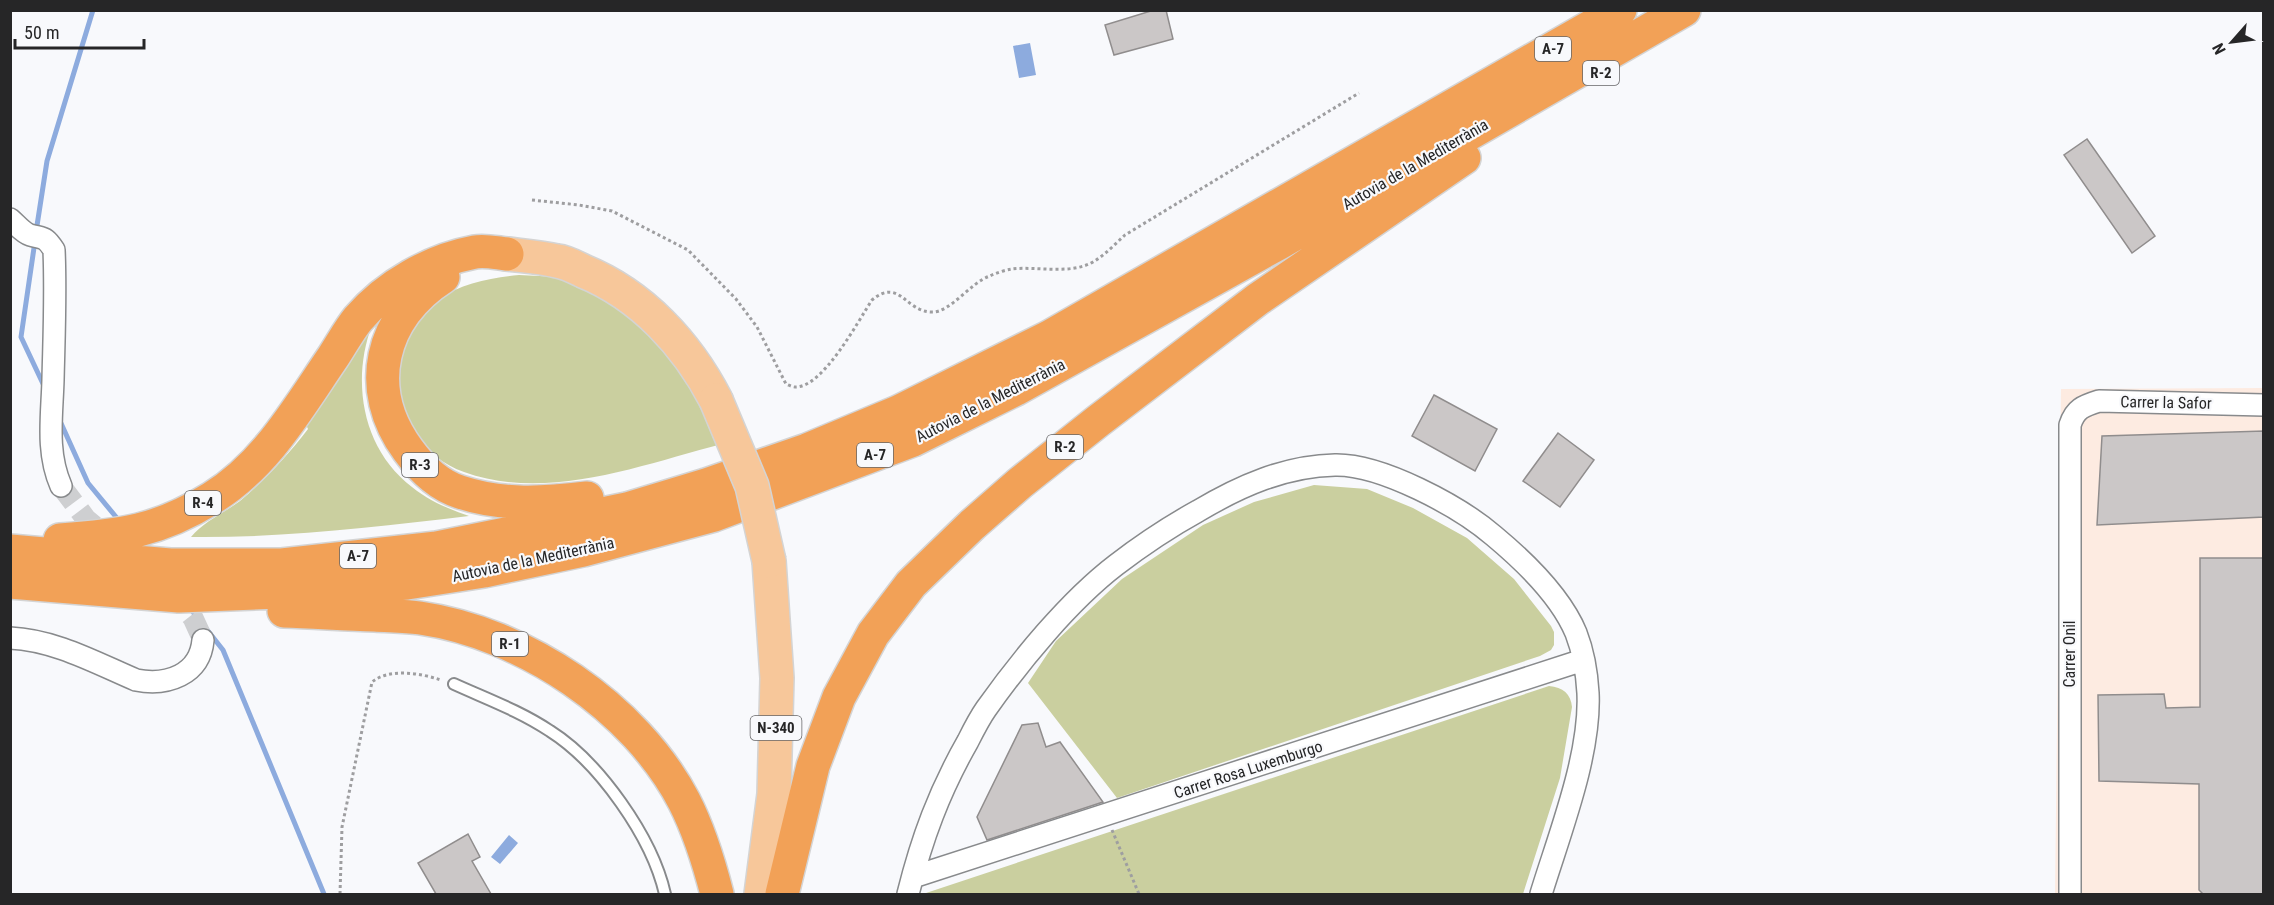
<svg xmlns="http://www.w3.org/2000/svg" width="2274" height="905" viewBox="0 0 2274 905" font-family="'Roboto Condensed',sans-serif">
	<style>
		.industrial { fill: #fdebe1 }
		.green { fill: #cacf9f }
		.water { fill: #8dabde }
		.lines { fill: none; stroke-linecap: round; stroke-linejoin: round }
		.stream { stroke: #8dabde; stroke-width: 5 }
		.building { fill: #cbc7c7; stroke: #908d8d; stroke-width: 1.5 }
		.street-tunnel { stroke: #cecfd1; stroke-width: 21; stroke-dasharray: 21 10; stroke-linecap: butt }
		.lane-casing { stroke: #888a8c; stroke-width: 14 }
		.street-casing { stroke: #888a8c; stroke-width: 24 }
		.primary-casing { stroke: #d4d4d4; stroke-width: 36 }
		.highway-casing { stroke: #d4d4d4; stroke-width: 36 }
		.path { stroke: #9e9ea0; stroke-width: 3; stroke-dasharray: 3 3; stroke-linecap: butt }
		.lane { stroke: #fff; stroke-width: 10 }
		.street { stroke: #fff; stroke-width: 21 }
		.primary { stroke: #f7c79a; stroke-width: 33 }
		.highway { stroke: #f2a157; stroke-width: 33 }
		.primary-bridge-casing { stroke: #d4d4d4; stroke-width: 36; stroke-linecap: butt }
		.primary-bridge { stroke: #f7c79a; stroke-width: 33 }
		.labels { text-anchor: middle; stroke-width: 4.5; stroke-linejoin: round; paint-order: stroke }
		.shield { fill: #f8f9fc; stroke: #656567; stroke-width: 1.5 }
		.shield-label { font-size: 15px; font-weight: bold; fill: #262627 }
		.street-label { font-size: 16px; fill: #262627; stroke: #f8f9fc }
	</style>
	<rect width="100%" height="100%" fill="#f8f9fc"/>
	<path class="industrial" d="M2263 388V894H2055L2061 389Z"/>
	<path class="green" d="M519 275 559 277 578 282 645 321 704 403 722 444C641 465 547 502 464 472 391 446 376 347 438 300 461 283 491 278 519 275Z
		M372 325C351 381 362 449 412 487 429 501 449 509 469 516 376 527 284 538 191 537 203 522 224 513 240 501 266 479 288 455 308 429L303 418Z
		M1314 485 1367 489 1413 508 1467 538 1514 579 1551 626 1554 632V645L1551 650 1540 656 1117 798 1028 683 1056 641 1122 579 1203 525 1254 502Z
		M1549 686C1563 687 1571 694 1572 707L1560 778 1523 894H923Z"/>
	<path class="water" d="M1030 43 1036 75 1019 78 1013 46Z
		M509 835 518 843 500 864 491 857Z"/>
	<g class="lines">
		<path class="stream" d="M36 232 47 161 93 10
			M35 241 21 337 45 388
			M60 421 88 483 121 523
			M189 607 223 650 324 894"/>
	</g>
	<path class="building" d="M1154 10H1166L1173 39 1114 55 1105 25Z
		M2087 139 2155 236 2132 253 2064 155Z
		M1434 395 1497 429 1475 471 1412 436Z
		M2264 431V517L2097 525 2102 436Z
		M1558 433 1594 460 1560 507 1523 481Z
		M2200 558H2264V894H2203L2199 890V784L2099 781 2098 695 2164 694 2166 708 2200 707Z
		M1038 723 1046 747 1060 742 1103 802 987 840 977 817 1022 725Z
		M468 834 480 857 472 861 491 894H436L418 863Z"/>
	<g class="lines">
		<path class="street-tunnel" d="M61 486 86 519 109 538
			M172 591 193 618 203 640"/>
		<g class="lane-casing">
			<path id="lane" d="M454 684C487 699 520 711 550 731 599 762 652 837 665 894"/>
		</g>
		<g class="street-casing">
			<path id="street" d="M10 219C16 224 23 233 30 235 44 239 45 236 54 250 56 293 54 337 53 380 52 416 46 452 61 486
				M10 638C55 640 96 663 136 680 167 686 200 675 203 640
				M913 877 1583 660
				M908 894C922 838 939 792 968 741 973 731 979 719 986 709 1020 661 1069 601 1116 565 1142 545 1169 527 1198 511 1240 486 1285 466 1335 465 1381 464 1459 506 1494 536 1524 561 1561 597 1576 633 1583 651 1587 675 1588 693 1591 755 1559 835 1541 894
				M2070 894V425C2075 409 2083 406 2099 401L2264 405"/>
		</g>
		<g class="primary-casing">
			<path id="primary" d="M507 254C524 256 541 257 557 261 566 262 575 267 583 271 642 295 687 344 716 400
				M761 894 774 794 777 678 769 561"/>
		</g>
		<g class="highway-casing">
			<path id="highway" d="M443 277C380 317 363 389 408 450 421 468 438 485 460 492 502 506 545 503 587 498
				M60 540C121 536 159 531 212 498 266 465 298 408 333 357 341 345 349 330 358 319 387 285 432 260 475 252 485 250 497 253 507 254
				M10 551 170 565H282L437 548 627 509 706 485 807 450 898 412 1049 337 1620 10
				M10 582 179 596 328 590 407 583 484 571 583 550 714 515 913 440 1016 389 1279 243 1684 10
				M284 611C314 612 344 614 375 615 390 616 405 616 420 618 524 633 635 707 684 801 699 830 709 863 717 894
				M782 894 813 766 839 697 873 634 911 584 972 525 1020 483 1098 421 1258 299 1464 158"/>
		</g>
		<path class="path" d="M532 200 579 205 612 211 688 250 736 299 757 327 786 384C789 385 792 387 795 387 823 388 858 321 872 300 900 277 905 312 932 312 950 313 971 282 990 276 996 273 1005 270 1012 269 1037 266 1070 275 1093 262 1105 255 1115 244 1125 235L1359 93
			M1112 830 1139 894
			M340 894 342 827 372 682C389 668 420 673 441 680"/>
		<use href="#lane" class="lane"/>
		<use href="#street" class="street"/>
		<use href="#primary" class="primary"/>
		<use href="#highway" class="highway"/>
		<g class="primary-bridge-casing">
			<path id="primary-bridge" d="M716 400 752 486 769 561"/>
		</g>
		<use href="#primary-bridge" class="primary-bridge"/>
	</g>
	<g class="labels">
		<g class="shield">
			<rect x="1535" y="37" width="36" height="24" rx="4.5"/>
			<rect x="1583" y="61" width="36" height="24" rx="4.5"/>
			<rect x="1047" y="435" width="36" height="24" rx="4.5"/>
			<rect x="857" y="443" width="36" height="24" rx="4.5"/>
			<rect x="402" y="453" width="36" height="24" rx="4.5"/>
			<rect x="185" y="491" width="36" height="24" rx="4.5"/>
			<rect x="340" y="544" width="36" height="24" rx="4.5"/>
			<rect x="492" y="632" width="36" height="24" rx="4.5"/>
			<rect x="750.5" y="716" width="51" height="24" rx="4.5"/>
		</g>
		<g class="shield-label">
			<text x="1553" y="54">A-7</text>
			<text x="1601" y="78">R-2</text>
			<text x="1065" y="452">R-2</text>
			<text x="875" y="460">A-7</text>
			<text x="420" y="470">R-3</text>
			<text x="203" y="508">R-4</text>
			<text x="358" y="561">A-7</text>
			<text x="510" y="649">R-1</text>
			<text x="776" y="733">N-340</text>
		</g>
		<g class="street-label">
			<text transform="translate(1415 164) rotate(-30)" y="6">Autovia de la Mediterrània</text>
			<text transform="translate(990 400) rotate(-27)" y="6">Autovia de la Mediterrània</text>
			<text transform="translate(2166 402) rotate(1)" y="6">Carrer la Safor</text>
			<text transform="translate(533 559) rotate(-12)" y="6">Autovia de la Mediterrània</text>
			<text transform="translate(2069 654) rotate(-90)" y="6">Carrer Onil</text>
			<text transform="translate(1248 769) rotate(-18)" y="6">Carrer Rosa Luxemburgo</text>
		</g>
	</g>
	<rect width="2274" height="905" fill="none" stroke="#262627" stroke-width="24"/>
	<g transform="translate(2232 42) rotate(242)" stroke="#f8f9fc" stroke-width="4.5" paint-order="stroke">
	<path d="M0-4.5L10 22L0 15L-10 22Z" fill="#262627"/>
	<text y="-9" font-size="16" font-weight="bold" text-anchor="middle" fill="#262627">N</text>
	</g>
	<path d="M15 39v9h129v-9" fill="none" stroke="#262627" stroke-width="3"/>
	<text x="24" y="39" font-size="18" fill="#262627" stroke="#f8f9fc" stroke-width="4.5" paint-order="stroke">50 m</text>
</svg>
